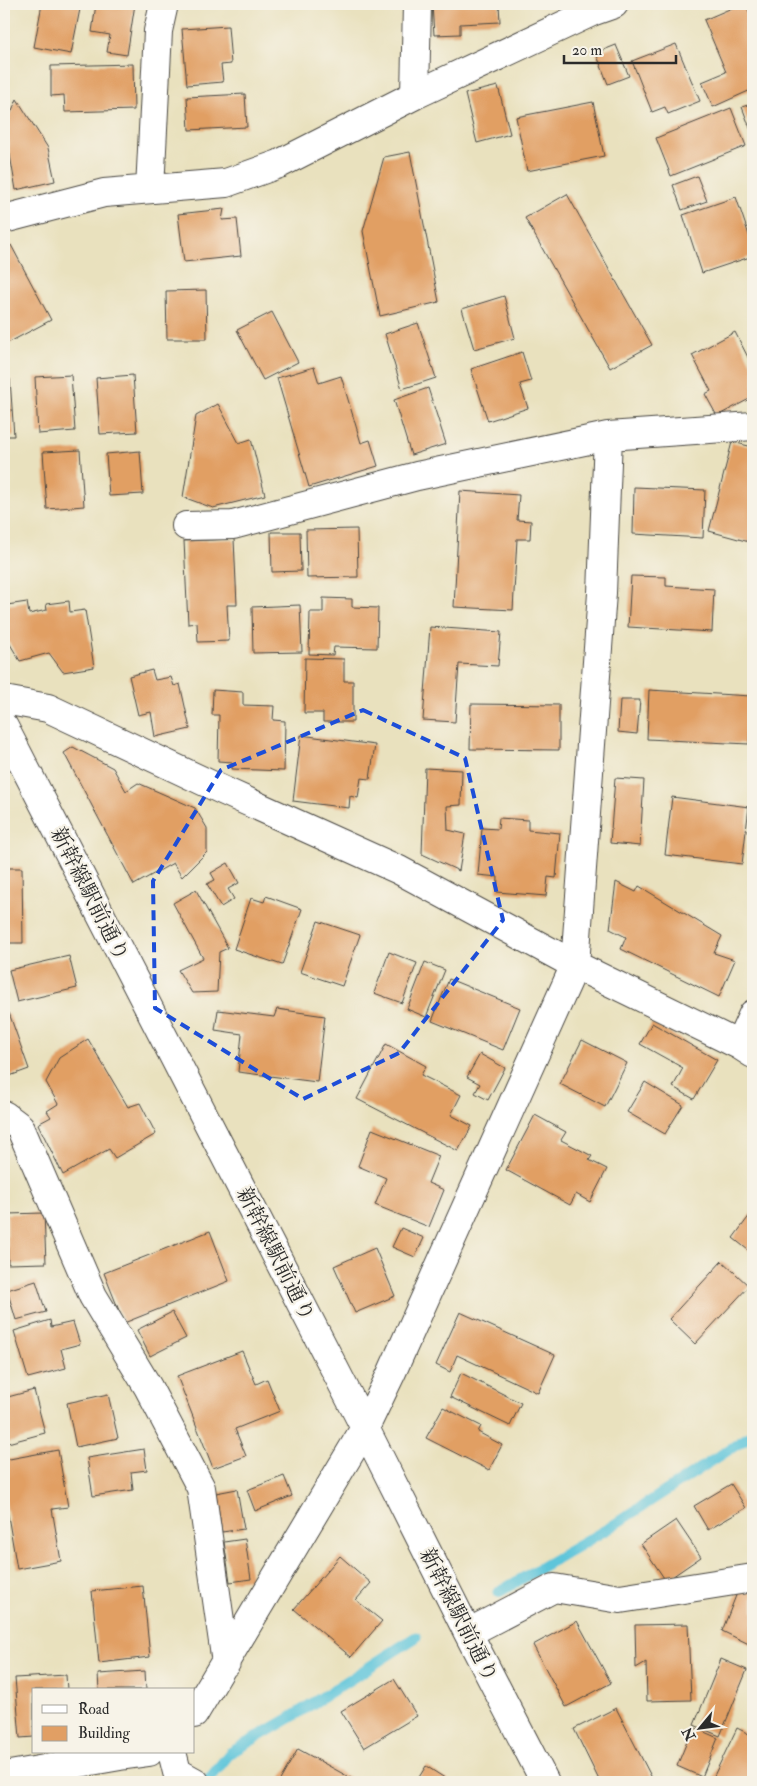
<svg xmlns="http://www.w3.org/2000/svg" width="757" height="1786" viewBox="0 0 757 1786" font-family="'IM FELL Double Pica','Noto Serif JP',serif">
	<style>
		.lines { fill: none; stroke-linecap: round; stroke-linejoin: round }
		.stream { stroke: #5dc5da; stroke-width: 11 }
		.building { fill: #e19f64 }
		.minor-casing { stroke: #484641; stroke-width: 30 }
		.minor { stroke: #fff; stroke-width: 28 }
		.marked { fill: none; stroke: #1d4ed8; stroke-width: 4; stroke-dasharray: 10 6; stroke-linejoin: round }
		.labels { text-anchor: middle; stroke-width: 4.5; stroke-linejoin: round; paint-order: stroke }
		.street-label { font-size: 21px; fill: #2b2b2b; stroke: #f7f3e8 }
	</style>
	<rect width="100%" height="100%" fill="#f7f3e8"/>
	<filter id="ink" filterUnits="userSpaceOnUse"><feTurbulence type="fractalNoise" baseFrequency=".02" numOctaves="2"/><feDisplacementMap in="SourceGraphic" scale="10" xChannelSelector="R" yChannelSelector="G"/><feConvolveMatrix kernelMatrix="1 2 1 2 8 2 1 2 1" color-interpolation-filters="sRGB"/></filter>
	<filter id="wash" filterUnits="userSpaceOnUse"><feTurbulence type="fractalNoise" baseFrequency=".0096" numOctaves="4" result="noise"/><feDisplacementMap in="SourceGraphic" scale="20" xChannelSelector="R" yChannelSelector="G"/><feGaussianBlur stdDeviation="1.12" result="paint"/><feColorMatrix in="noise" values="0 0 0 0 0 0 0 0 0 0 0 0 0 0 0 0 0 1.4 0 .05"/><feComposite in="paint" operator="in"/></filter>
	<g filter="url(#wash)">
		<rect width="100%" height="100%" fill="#e9e1be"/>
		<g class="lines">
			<path class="stream" d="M499 1592 609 1528 753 1434
				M207 1782 230 1753 290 1718 416 1637"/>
		</g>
		<g id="blocks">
			<path class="building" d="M42 4H81L71 54 34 47Z
				M96 4H135L127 55 107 52 110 35 92 32Z
				M432 4H499L500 22 460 24V34L434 35Z
				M741 4H746L753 22V89L713 107 702 82 726 72 704 20Z
				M228 26 231 64 221 65 223 82 187 85 182 29Z
				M676 44 700 101 668 114 665 107 652 112 632 61Z
				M616 45 629 76 608 84 596 53Z
				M133 64 134 110 65 112 64 95 51 96V66Z
				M498 86 510 134 477 143 465 94Z
				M245 94 247 127 189 130 187 97Z
				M17 99 48 148 55 181 16 190 5 126Z
				M593 102 604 156 527 171 516 117Z
				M753 103V136L742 107Z
				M731 108 746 146 671 176 656 138Z
				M410 152 439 302 380 316 363 231 384 157Z
				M697 176 707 201 682 210 673 185Z
				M567 194 652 345 610 368 525 218Z
				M736 197 753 247V256L702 273 683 215Z
				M224 209 222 220 237 219 241 256 184 262 178 214Z
				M11 245 51 320 4 345V249Z
				M206 290 207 339H167L166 291Z
				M504 296 515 338 474 349 462 309Z
				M272 312 298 362 263 380 237 330Z
				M418 323 436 378 402 389 385 334Z
				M735 332 753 367V397L717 416 705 394 711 391 692 355Z
				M522 352 531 381 520 384 528 408 488 421 471 369Z
				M314 367 319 383 341 376 361 443 370 440 378 466 309 487 277 378Z
				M71 375 75 431 38 434 35 377Z
				M133 375 137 432 100 434 96 378Z
				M10 379 14 436H4V380Z
				M428 388 446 444 411 455 394 400Z
				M218 404 239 443 251 439 265 495 213 508 183 497 196 416Z
				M732 442 753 447 751 459 753 460V543L709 531Z
				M80 450 84 506 47 509 43 452Z
				M140 451 143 494 109 496 106 454Z
				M634 487 705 490 703 538 633 534Z
				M460 491 519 495 517 520 531 521 530 539H517L513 610 454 607Z
				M357 529 358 577 307 578 306 530Z
				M271 532H300L301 571 272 572Z
				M234 539 237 605H227L229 641 198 642 197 623 188 624 184 541Z
				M631 576 666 577V586L714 589 712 632 628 627Z
				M4 591H6L7 605 27 602 29 614 47 610 46 604 69 601 70 612 85 610 94 667 63 672 49 653 20 661 4 634Z
				M323 598 352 599V607L378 608 377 648 334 647 333 655 309 654 310 612H323Z
				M300 605 302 652 253 653 252 607Z
				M430 627 501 632 498 666 459 664 455 722 423 720Z
				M305 658 344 659V681H353V722H323V713H304Z
				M152 670 155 680 171 677 174 686 180 684 190 729 155 737 151 712 138 715 129 676Z
				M213 690 243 692V705L274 706 273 720 285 721 284 771 232 769V762L218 761 219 715H212Z
				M649 690 751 696 749 744 647 739Z
				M620 700H640L637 734 618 732Z
				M471 704 559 705V750L470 749Z
				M301 735 375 745 370 779 361 778 358 798 350 796 349 808 293 801Z
				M73 747 113 768 126 791 138 783 195 808 207 828V852L182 877 173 863 134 885 64 753Z
				M425 768 462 770 461 805 447 806 448 830 465 834 459 871 422 854Z
				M615 778 644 780 640 846 610 843Z
				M672 797 749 807 742 864 665 855Z
				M499 818 528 820V830L560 833 556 878 548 877 546 896 497 892 498 877 478 875 482 828 498 829Z
				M228 863 239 883 228 889 234 899 221 907 207 884 215 880 211 873Z
				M4 868H22L23 943H4Z
				M616 882 636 892 639 886 722 936 714 953 735 960 719 997 621 949 626 937 610 929Z
				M196 890 228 948 219 952 217 992 192 993 178 970 203 958 173 903Z
				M266 896 302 909 282 965 234 949 251 898 264 902Z
				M318 921 360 935 342 986 300 972Z
				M389 952 417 963 402 1003 374 993Z
				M69 956 77 988 17 1002 9 970Z
				M425 962 445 970 426 1017 407 1009Z
				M449 979 520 1008 503 1050 432 1021Z
				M277 1009 325 1016 317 1082 238 1072 242 1034 215 1030 218 1010 274 1017Z
				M9 1013 29 1069 4 1078V1014Z
				M652 1023 717 1060 694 1099 673 1087 683 1068 640 1044Z
				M88 1039 128 1107 140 1103 156 1134 115 1158 109 1149 63 1175 38 1124 51 1117 47 1111 58 1104 46 1082 59 1058Z
				M582 1040 627 1063 605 1107 560 1084Z
				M386 1044 426 1066 421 1075 461 1095 451 1115 472 1126 458 1151 357 1099Z
				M480 1054 505 1068 488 1100 475 1093 480 1084 467 1077Z
				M645 1082 683 1105 665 1134 627 1112Z
				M535 1115 566 1132 561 1140 592 1156 589 1160 607 1169 590 1202 576 1194 570 1205 506 1170Z
				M372 1129 439 1156 428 1183 444 1190 429 1227 375 1205 386 1178 358 1166Z
				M753 1211V1254L733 1238Z
				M44 1213 46 1263 8 1264 7 1214Z
				M401 1228 424 1238 415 1257 392 1247Z
				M210 1231 229 1281 124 1323 104 1273Z
				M375 1248 395 1296 355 1313 334 1266Z
				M722 1261 749 1286 695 1344 669 1319Z
				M36 1281 46 1312 16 1320 7 1290Z
				M172 1312 186 1338 150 1356 137 1330Z
				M460 1312 555 1355 538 1393 457 1355 450 1372 436 1365Z
				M50 1320 51 1327 73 1322 80 1344 61 1349 66 1368 28 1378 14 1331Z
				M242 1351 256 1384 267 1379 280 1411 235 1429 246 1456 213 1468 177 1376Z
				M461 1373 521 1403 510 1426 450 1397Z
				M34 1390 45 1433 4 1444V1398Z
				M108 1394 118 1438 76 1447 67 1403Z
				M443 1407 481 1426 478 1432 502 1445 489 1470 426 1438Z
				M144 1449 147 1470 131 1472 133 1490 93 1496 87 1458Z
				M58 1450 68 1507 52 1509 61 1561 17 1569 4 1492V1460Z
				M284 1476 292 1496 255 1511 247 1490Z
				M731 1484 746 1508 708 1530 694 1506Z
				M237 1489 244 1529 222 1532 216 1493Z
				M676 1520 701 1557 666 1581 641 1544Z
				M245 1539 251 1579 230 1582 224 1542Z
				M340 1556 371 1583 356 1600 382 1621 351 1657 294 1609Z
				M143 1586 150 1657 99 1663 92 1591Z
				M753 1592V1646L722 1631 737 1593Z
				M577 1621 611 1683 566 1707 533 1645Z
				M688 1624 691 1700 647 1701 646 1662 636 1668 635 1625Z
				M721 1659 747 1670 720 1736 694 1725Z
				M145 1671 146 1690H99L98 1674Z
				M66 1675 67 1690H34V1737L20 1738 15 1678Z
				M394 1679 417 1716 364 1748 341 1711Z
				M616 1708 654 1782H600L574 1729Z
				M693 1727 718 1738 702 1777 677 1766Z
				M737 1728 753 1736V1773L749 1782H711Z
				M298 1749 358 1782H279Z
				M426 1766 451 1782H416Z"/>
		</g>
	</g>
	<g filter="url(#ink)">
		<use href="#blocks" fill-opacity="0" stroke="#484641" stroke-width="1"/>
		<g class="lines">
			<g class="minor-casing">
				<path id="minor" d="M415 95 417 4
					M150 189 158 31 164 4
					M4 219 104 193 226 183 279 164 415 95 594 11 614 4
					M186 526 233 525 417 476 608 436 753 426
					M4 700 48 708 222 790 399 870 575 965 739 1045 753 1054
					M4 727 365 1428 468 1633 545 1782
					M739 1045 753 1014
					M4 1115 20 1127 93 1296 148 1387 201 1488 226 1663
					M468 1633 554 1588 620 1599 753 1578
					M194 1714 365 1428 391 1374 575 965 602 593 608 436
					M172 1752 177 1772 195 1782
					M4 1776 120 1756 149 1752"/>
			</g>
			<use href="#minor" class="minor"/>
		</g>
	</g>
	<path class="marked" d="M363 710 465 758 503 920 399 1053 303 1099 155 1008 153 881 221 770Z"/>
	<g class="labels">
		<g class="street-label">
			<text transform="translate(90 894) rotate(63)" y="7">新幹線駅前通り</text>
			<text transform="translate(276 1254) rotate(63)" y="7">新幹線駅前通り</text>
			<text transform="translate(459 1615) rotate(63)" y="7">新幹線駅前通り</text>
		</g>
	</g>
	<rect width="757" height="1786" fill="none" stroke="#f7f3e8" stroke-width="20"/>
	<rect x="32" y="1688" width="162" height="65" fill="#f7f3e8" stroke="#a5a39c"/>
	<rect x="42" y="1705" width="25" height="8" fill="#ffffff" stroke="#a5a39c"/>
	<text x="78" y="1714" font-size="15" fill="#2b2b2b">Road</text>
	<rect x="42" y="1726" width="25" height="15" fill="#e19f64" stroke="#a5a39c"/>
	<text x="78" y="1738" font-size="15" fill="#2b2b2b">Building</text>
	<g transform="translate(700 1728) rotate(241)" stroke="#f7f3e8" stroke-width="4" paint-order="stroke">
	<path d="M0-4L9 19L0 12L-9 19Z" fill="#2b2b2b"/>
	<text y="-8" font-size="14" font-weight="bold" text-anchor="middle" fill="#2b2b2b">N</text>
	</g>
	<path d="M564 55v8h112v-8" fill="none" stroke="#2b2b2b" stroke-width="2.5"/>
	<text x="572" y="55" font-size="15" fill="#2b2b2b" stroke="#f7f3e8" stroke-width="4" paint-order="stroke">20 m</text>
</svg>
